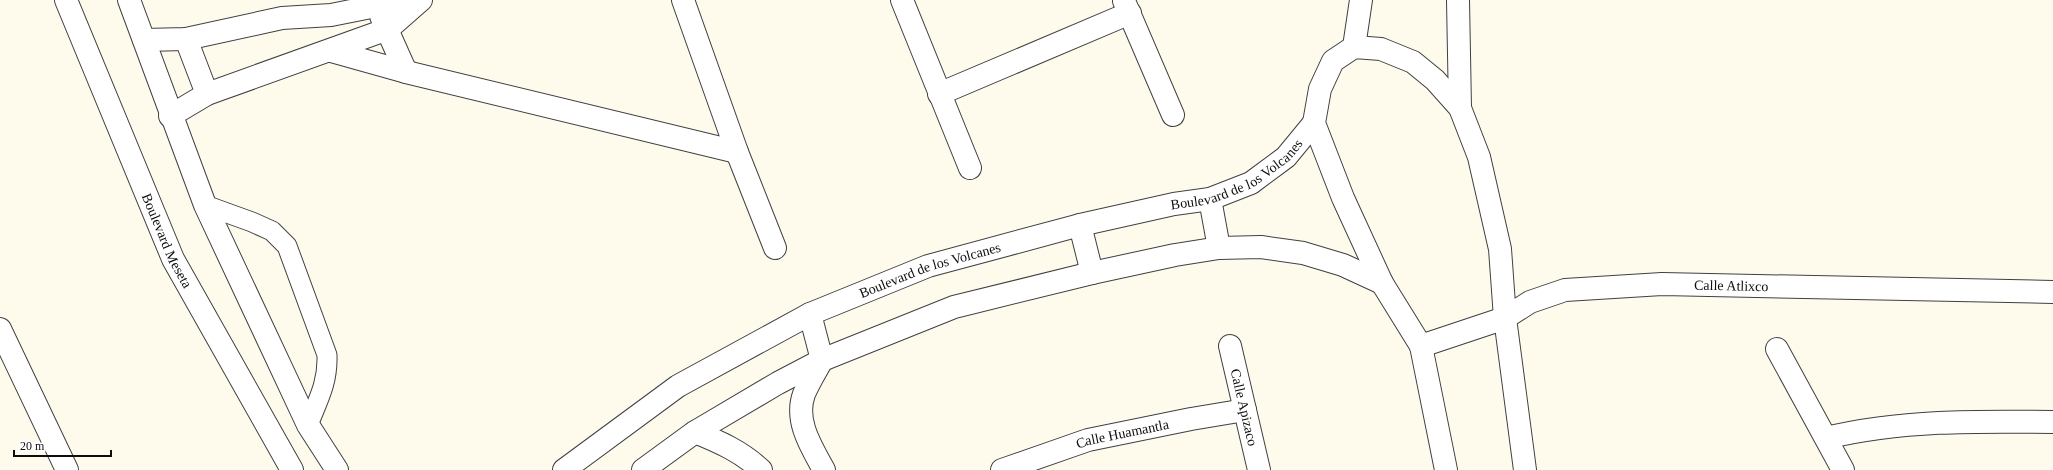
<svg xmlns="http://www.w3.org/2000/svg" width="2053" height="470" viewBox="0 0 2053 470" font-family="Georgia,serif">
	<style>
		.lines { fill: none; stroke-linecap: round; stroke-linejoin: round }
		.service-casing { stroke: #404040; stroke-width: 21 }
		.minor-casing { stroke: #404040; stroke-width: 24 }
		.tertiary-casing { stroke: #404040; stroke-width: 24 }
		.service { stroke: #fff; stroke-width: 19 }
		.minor { stroke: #fff; stroke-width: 22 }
		.tertiary { stroke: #fff; stroke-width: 22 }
		.labels { text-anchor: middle; stroke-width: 4; stroke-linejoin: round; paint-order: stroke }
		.street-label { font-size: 14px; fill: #0d0d0d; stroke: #fff }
	</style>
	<rect width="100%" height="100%" fill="#fffbec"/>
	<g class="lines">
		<g class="service-casing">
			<path id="service" d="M205 205 252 222 272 231 287 246 327 355C328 383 318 400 308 425"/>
		</g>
		<g class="minor-casing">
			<g id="minor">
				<path d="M683 0 737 152 775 248"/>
				<path d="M902 0 970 168"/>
				<path d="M1458 0 1460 108"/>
				<path d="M1124 1 1173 115"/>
				<path d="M381 16 406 72"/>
				<path d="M186 39 207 94"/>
				<path d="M144 40 186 39 282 18 331 15 376 6 415 3"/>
				<path d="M1354 47 1361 0"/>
				<path d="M331 51 406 72 737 152"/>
				<path d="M939 94 1130 13"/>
				<path d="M170 116 207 94 388 29 421 0"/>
				<path d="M810 314 822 360C816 371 809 382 804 394 794 421 812 448 824 470"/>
				<path d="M1505 318 1525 470"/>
				<path d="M0 329 67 470"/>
				<path id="s1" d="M1230 346 1259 470"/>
				<path d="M1421 346 1446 470"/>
				<path d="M1777 349 1843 470"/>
				<path d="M695 432C720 442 742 452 761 470"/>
				<path d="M1826 438C1900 420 1977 421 2053 422"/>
				<path id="s2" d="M1002 470 1088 440 1191 419 1245 410"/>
			</g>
		</g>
		<g class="tertiary-casing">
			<g id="tertiary">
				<path id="s3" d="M66 0 173 259 292 470"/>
				<path d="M129 0 205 205 308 425 337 470"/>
				<path d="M1210 199 1219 248"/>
				<path d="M1080 225 1092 273"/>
				<path id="s4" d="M1505 318 1500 249 1479 157 1460 108 1435 80 1413 62 1381 49 1354 47 1333 61 1320 89 1314 123 1343 198 1382 283 1421 346 1505 318 1530 302 1565 290 1662 284 2053 292"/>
				<path id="s5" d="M564 470 678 386 810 314 928 266 1080 225 1174 204 1210 199 1251 183 1286 157 1314 123"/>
				<path d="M643 470 695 432 778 383 822 360 954 307 1092 273 1175 255 1219 248 1261 247 1303 253 1343 265 1382 283"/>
			</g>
		</g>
		<use href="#service" class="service"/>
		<use href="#minor" class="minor"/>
		<use href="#tertiary" class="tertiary"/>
	</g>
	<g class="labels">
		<g class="street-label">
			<text dy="5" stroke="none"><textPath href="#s5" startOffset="744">Boulevard de los Volcanes</textPath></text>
			<text dy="5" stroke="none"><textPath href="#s3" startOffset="261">Boulevard Meseta</textPath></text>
			<text dy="5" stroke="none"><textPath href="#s5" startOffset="420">Boulevard de los Volcanes</textPath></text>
			<text dy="5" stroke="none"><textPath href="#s4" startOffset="1004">Calle Atlixco</textPath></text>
			<text dy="5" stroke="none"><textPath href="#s1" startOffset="63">Calle Apizaco</textPath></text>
			<text dy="5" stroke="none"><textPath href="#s2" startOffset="126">Calle Huamantla</textPath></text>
		</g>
	</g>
	<path d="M14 450v6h97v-6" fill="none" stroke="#0d0d0d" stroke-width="2"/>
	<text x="20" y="450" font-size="12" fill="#0d0d0d" stroke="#ffffff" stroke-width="3" paint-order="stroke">20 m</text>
</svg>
